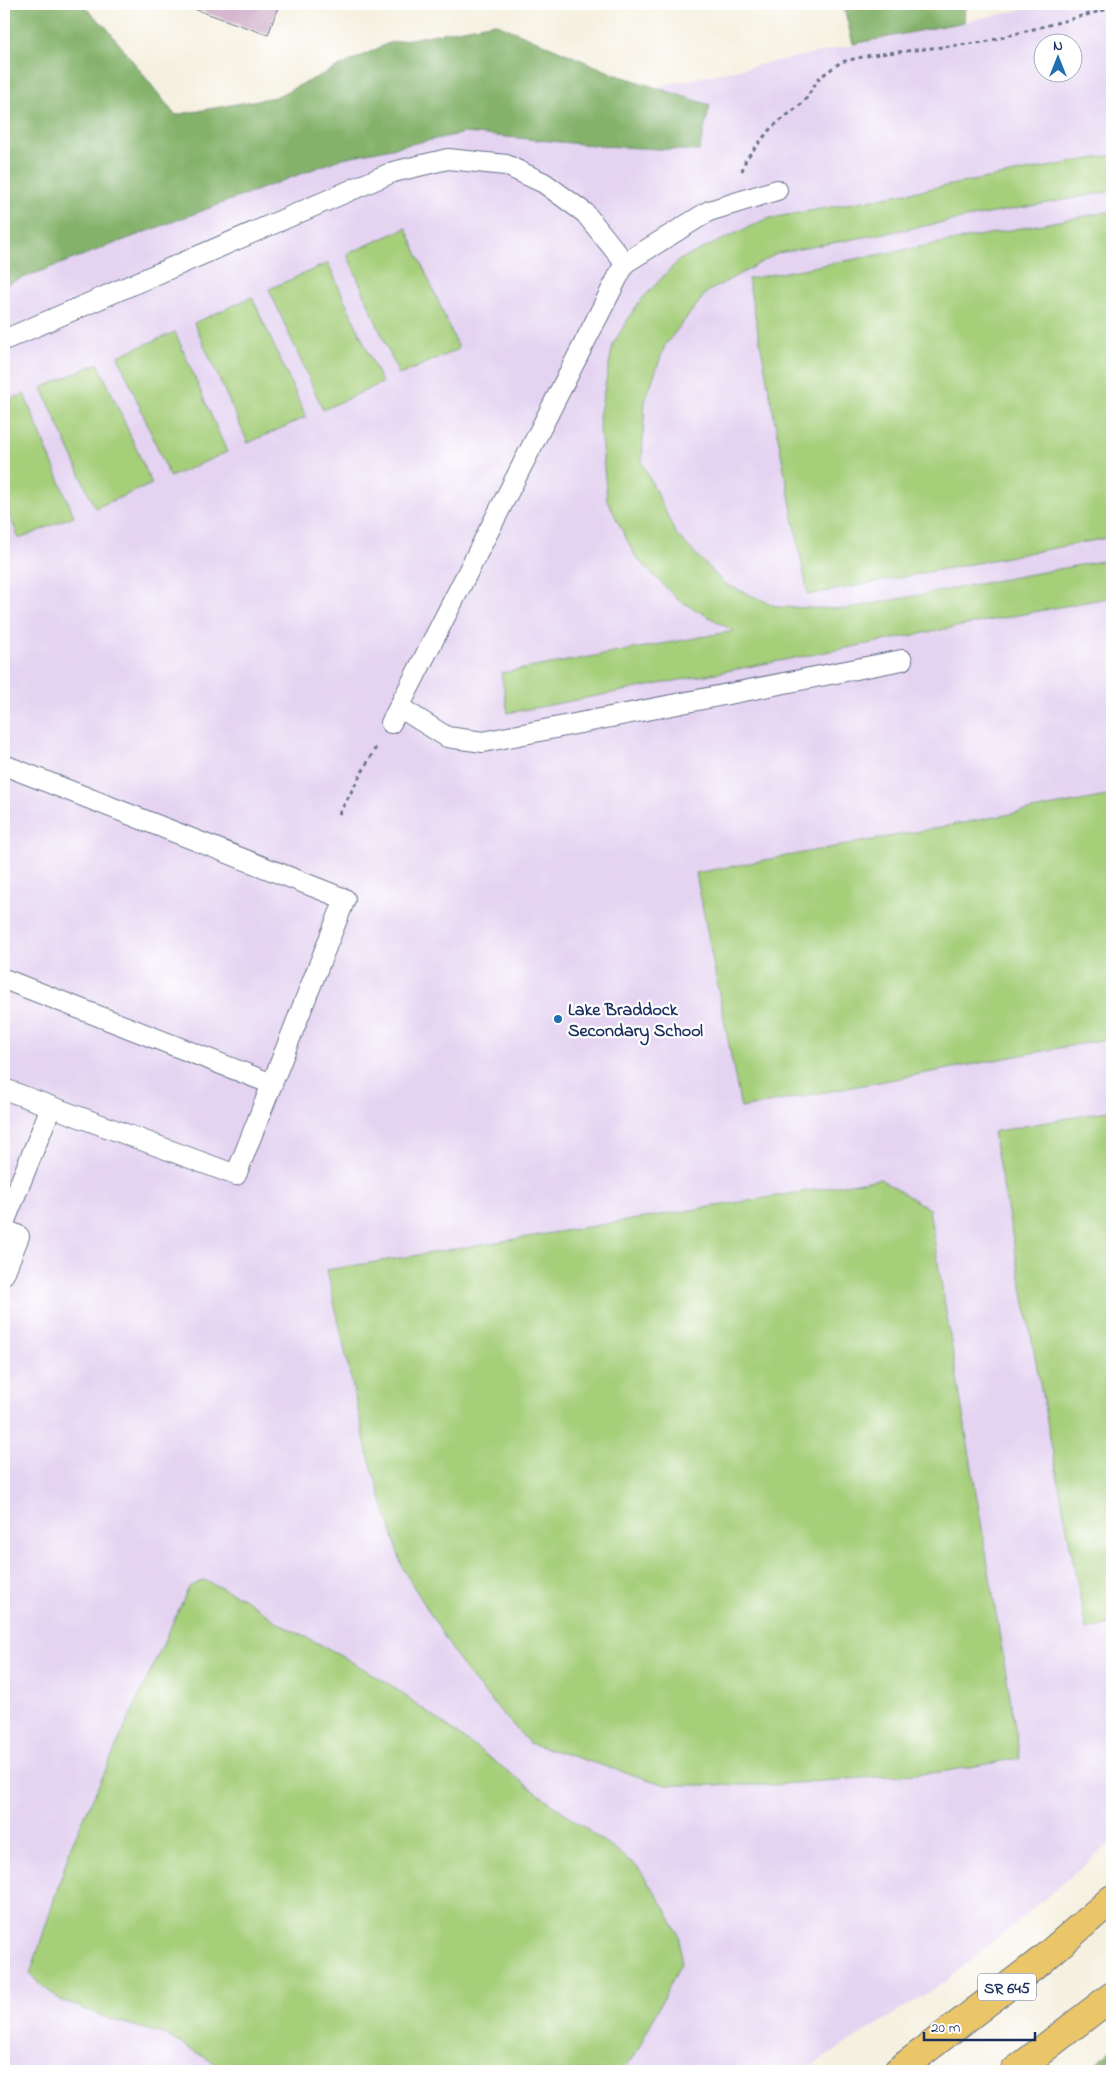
<svg xmlns="http://www.w3.org/2000/svg" width="1116" height="2075" viewBox="0 0 1116 2075" font-family="'Indie Flower',sans-serif">
	<style>
		.built { fill: #e4d3f1; fill-rule: evenodd }
		.green { fill: #a6cf7a; stroke: #607f6c }
		.forest { fill: #84b26a; stroke: #507064 }
		.building { fill: #c8a2c1 }
		.lines { fill: none; stroke-linecap: round; stroke-linejoin: round }
		.lane-casing { stroke: #67738b; stroke-width: 22 }
		.primary-casing { stroke: #67738b; stroke-width: 30 }
		.path { stroke: #67738b; stroke-width: 3; stroke-dasharray: 4 4; stroke-linecap: butt }
		.lane { stroke: #fff; stroke-width: 20 }
		.primary { stroke: #ebc669; stroke-width: 28 }
		.poi-dot { fill: #1f6fb2; stroke: #fff; stroke-width: 2 }
		.labels { text-anchor: middle; stroke-width: 4.5; stroke-linejoin: round; paint-order: stroke }
		.shield { fill: #fff; stroke: #5f6d8e; stroke-width: 1 }
		.shield-label { font-size: 16px; font-weight: bold; fill: #1b2f5e }
		.poi-label { font-size: 18px; font-weight: bold; fill: #1b2f5e; stroke: #fff; text-anchor: start }
	</style>
	<rect width="100%" height="100%" fill="#fff"/>
	<filter id="ink" filterUnits="userSpaceOnUse"><feTurbulence type="fractalNoise" baseFrequency=".02" numOctaves="2"/><feDisplacementMap in="SourceGraphic" scale="10" xChannelSelector="R" yChannelSelector="G"/><feConvolveMatrix kernelMatrix="1 2 1 2 8 2 1 2 1" color-interpolation-filters="sRGB"/></filter>
	<filter id="wash" filterUnits="userSpaceOnUse"><feTurbulence type="fractalNoise" baseFrequency=".0096" numOctaves="4" result="noise"/><feDisplacementMap in="SourceGraphic" scale="20" xChannelSelector="R" yChannelSelector="G"/><feGaussianBlur stdDeviation="1.12" result="paint"/><feColorMatrix in="noise" values="0 0 0 0 0 0 0 0 0 0 0 0 0 0 0 0 0 1.4 0 .05"/><feComposite in="paint" operator="in"/></filter>
	<g filter="url(#wash)">
		<rect width="100%" height="100%" fill="#f5f0df"/>
		<path class="built" d="M1050 4H1112V1842L945 1982 803 2071H4V197L530 113ZM1044 42H1074V72H1044Z"/>
		<path class="green" d="M1112 155V191L778 253 707 292 665 345 645 401 642 462 676 534 725 584 778 607 844 609 1112 559V597L508 713 501 673 734 631 677 599 635 556 607 500 599 417 613 344 638 303 679 260 766 219Z
			M1112 211V537L808 595 748 279Z
			M406 228 459 349 399 375 347 254Z
			M328 263 382 383 323 410 269 289Z
			M252 297 306 417 248 443 194 323Z
			M175 332 227 452 170 477 118 356Z
			M98 363 152 484 95 508 42 388Z
			M24 394 74 516 19 539 4 501V402Z
			M1112 795V1038L741 1108 696 873Z
			M1112 1110V1625L1086 1630 993 1132Z
			M880 1179 929 1209 1020 1758 941 1772 770 1785H666L529 1743 465 1671 403 1569 367 1451 327 1270Z
			M204 1580 245 1599 280 1624 339 1654 392 1686 638 1867 664 1906 680 1937 681 1963 636 2053 622 2071H228L166 2035 110 2019 58 1999 30 1975 71 1846 189 1587Z"/>
		<path class="forest" d="M4 4H81L106 27 175 115 275 97 389 43 495 23 614 74 710 105 699 151 602 146 465 133 343 158 4 285Z
			M843 4H965L964 22 853 44Z
			M1112 2049V2071H1088Z"/>
		<g id="blocks">
			<path class="building" d="M180 4H279L268 35Z"/>
		</g>
	</g>
	<g filter="url(#ink)">
		<use href="#blocks" fill-opacity="0" stroke="#67738b" stroke-width="1"/>
		<g class="lines">
			<g class="lane-casing">
				<path id="lane" d="M4 340 393 172 448 159 506 165 544 183 585 213 625 263
					M399 707 447 737 483 742 902 660
					M391 723 625 263 709 211 777 190
					M4 765 345 899 236 1175 4 1089
					M4 979 272 1084
					M4 1223 51 1107
					M4 1229 19 1236 4 1274"/>
			</g>
			<g class="primary-casing">
				<path id="primary" d="M898 2071 1042 1960 1112 1899
					M1015 2071 1112 1996"/>
			</g>
			<path class="path" d="M742 171 746 159 771 128 804 102 819 78 841 62 871 55 985 42 1112 8
				M339 814 376 747"/>
			<use href="#lane" class="lane"/>
			<use href="#primary" class="primary"/>
		</g>
	</g>
	<circle class="poi-dot" cx="558" cy="1019" r="5"/>
	<g class="labels">
		<rect class="shield" x="978" y="1973.5" width="58" height="27" rx="4"/>
		<g class="shield-label">
			<text x="1007" y="1993">SR 645</text>
		</g>
		<g class="poi-label">
			<text x="568" y="1015">Lake Braddock<tspan x="568" dy="21">Secondary School</tspan></text>
		</g>
	</g>
	<rect width="1116" height="2075" fill="none" stroke="#fff" stroke-width="20"/>
	<g transform="translate(1058 58)"><circle r="24" fill="#ffffff" stroke="#a4acbf"/>
	<path d="M0-4L9 19L0 12L-9 19Z" fill="#1f6fb2"/>
	<text y="-8" font-size="14" font-weight="bold" text-anchor="middle" fill="#1b2f5e">N</text>
	</g>
	<path d="M924 2032v8h111v-8" fill="none" stroke="#1b2f5e" stroke-width="2.5"/>
	<text x="931" y="2032" font-size="15" fill="#1b2f5e" stroke="#ffffff" stroke-width="4" paint-order="stroke">20 m</text>
</svg>
